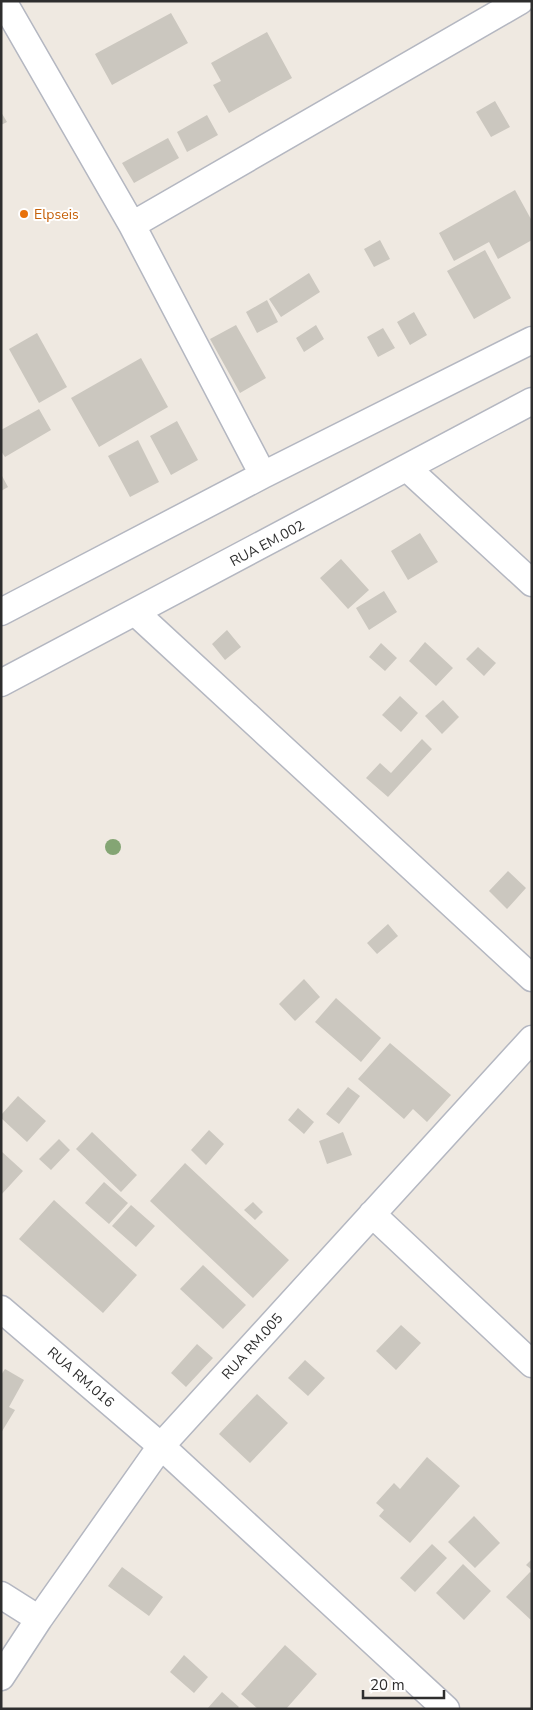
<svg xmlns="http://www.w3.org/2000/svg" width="533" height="1710" viewBox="0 0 533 1710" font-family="'Nunito Sans',sans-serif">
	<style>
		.building { fill: #cbc7bf }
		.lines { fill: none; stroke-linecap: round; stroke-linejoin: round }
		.minor-casing { stroke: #b4b7c1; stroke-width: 29 }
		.minor { stroke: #fff; stroke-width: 26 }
		.tree { fill: #84a574 }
		.food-dot { fill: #e8710a; stroke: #fff; stroke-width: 2 }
		.labels { text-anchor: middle; stroke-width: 4; stroke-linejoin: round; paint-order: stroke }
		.food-label { font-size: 14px; fill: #c56008; stroke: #fff; text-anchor: start }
		.street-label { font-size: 14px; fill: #2e2e2e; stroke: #fff }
	</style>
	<rect width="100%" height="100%" fill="#efe9e1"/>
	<path class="building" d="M171 13 188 43 112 85 95 54Z
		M267 32 292 78 229 113 213 85 221 81 211 63Z
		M495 101 510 127 491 137 476 112Z
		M1 112 7 122 1 125Z
		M207 115 218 135 187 152 177 132Z
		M168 138 179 158 134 183 122 163Z
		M515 190 532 221V240L498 259 489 242 454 261 439 233Z
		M380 240 390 259 374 267 364 249Z
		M485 250 511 298 474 319 447 271Z
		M309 273 320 292 281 317 269 299Z
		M267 300 278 322 257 333 246 312Z
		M414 312 427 335 410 345 397 322Z
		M236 325 266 378 240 393 210 339Z
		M316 325 324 339 304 352 296 338Z
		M383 328 395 348 378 357 367 337Z
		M37 333 67 387 39 403 9 349Z
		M141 358 168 407 99 447 71 398Z
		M39 409 51 430 5 457 1 451V430Z
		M177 421 198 460 171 475 150 436Z
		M138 440 159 482 130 497 108 456Z
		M1 474 8 487 1 491Z
		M420 533 438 562 408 580 391 551Z
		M341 559 369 590 348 609 320 578Z
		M384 591 397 612 369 630 356 608Z
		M227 630 241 647 225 660 212 644Z
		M425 642 453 668 436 686 409 661Z
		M381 643 397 658 385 671 369 657Z
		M478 647 496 663 484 676 466 659Z
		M400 696 418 713 401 732 382 715Z
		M443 700 459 717 442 734 425 716Z
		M422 739 432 749 388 797 366 778 380 763 391 773Z
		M508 871 526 888 507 909 489 891Z
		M388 924 398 936 377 954 367 943Z
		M304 979 320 997 295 1021 279 1004Z
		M336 998 381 1038 361 1062 315 1022Z
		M390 1043 451 1095 427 1122 413 1109 404 1119 358 1079Z
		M348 1087 360 1096 339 1124 326 1114Z
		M18 1096 46 1121 27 1142 1 1118V1115Z
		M298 1108 314 1122 304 1134 288 1120Z
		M209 1130 224 1144 206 1165 191 1150Z
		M92 1132 137 1175 121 1192 76 1149Z
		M343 1132 352 1155 327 1164 319 1141Z
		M59 1139 70 1150 51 1170 39 1159Z
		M1 1151 23 1171 1 1195Z
		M185 1163 289 1260 253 1298 150 1201Z
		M104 1182 128 1203 109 1224 85 1203Z
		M54 1200 137 1275 103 1313 19 1239Z
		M253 1202 263 1212 255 1220 244 1210Z
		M131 1205 155 1226 136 1247 112 1226Z
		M203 1265 246 1305 223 1329 180 1289Z
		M401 1325 421 1343 396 1370 376 1351Z
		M197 1344 213 1358 186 1387 171 1373Z
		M305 1360 325 1378 308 1396 288 1378Z
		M5 1369 24 1380 9 1407 15 1410 1 1433V1375Z
		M257 1394 288 1423 250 1463 219 1434Z
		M427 1457 460 1486 410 1543 379 1516 384 1510 376 1503 394 1483 400 1489Z
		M474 1516 500 1543 475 1568 448 1542Z
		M432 1544 447 1558 415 1592 400 1578Z
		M532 1559V1570L526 1565Z
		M463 1564 491 1591 464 1620 436 1593Z
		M122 1567 163 1597 149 1616 108 1586Z
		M530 1572 532 1574V1621L506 1597Z
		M285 1645 317 1674 286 1709H258L241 1694Z
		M184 1655 208 1677 194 1693 170 1672Z
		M222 1692 239 1707 237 1709H207Z"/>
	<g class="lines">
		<g class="minor-casing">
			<path id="minor" d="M3 1 132 225 263 475
				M132 225 520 1
				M407 468 532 583
				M1 612 263 475 532 340
				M136 613 532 978
				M1 683 532 401
				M372 1214 532 1364
				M1 1309 161 1446 446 1709
				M1 1595 39 1619
				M1 1677 39 1619 161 1446 532 1039"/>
		</g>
		<use href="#minor" class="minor"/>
	</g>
	<circle class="tree" cx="113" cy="847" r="8"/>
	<circle class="food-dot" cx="24" cy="214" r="5"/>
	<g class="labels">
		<g class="food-label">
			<text x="34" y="219">Elpseis</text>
		</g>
		<g class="street-label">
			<text transform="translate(267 543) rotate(-28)" y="5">RUA EM.002</text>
			<text transform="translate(252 1346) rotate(-48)" y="5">RUA RM.005</text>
			<text transform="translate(81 1377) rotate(41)" y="5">RUA RM.016</text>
		</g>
	</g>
	<rect width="533" height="1710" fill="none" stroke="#2e2e2e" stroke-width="5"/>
	<path d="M363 1690v8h81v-8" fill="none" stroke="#2e2e2e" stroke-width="2.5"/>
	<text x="370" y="1690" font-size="15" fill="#2e2e2e" stroke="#ffffff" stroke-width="4" paint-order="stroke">20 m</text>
</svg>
